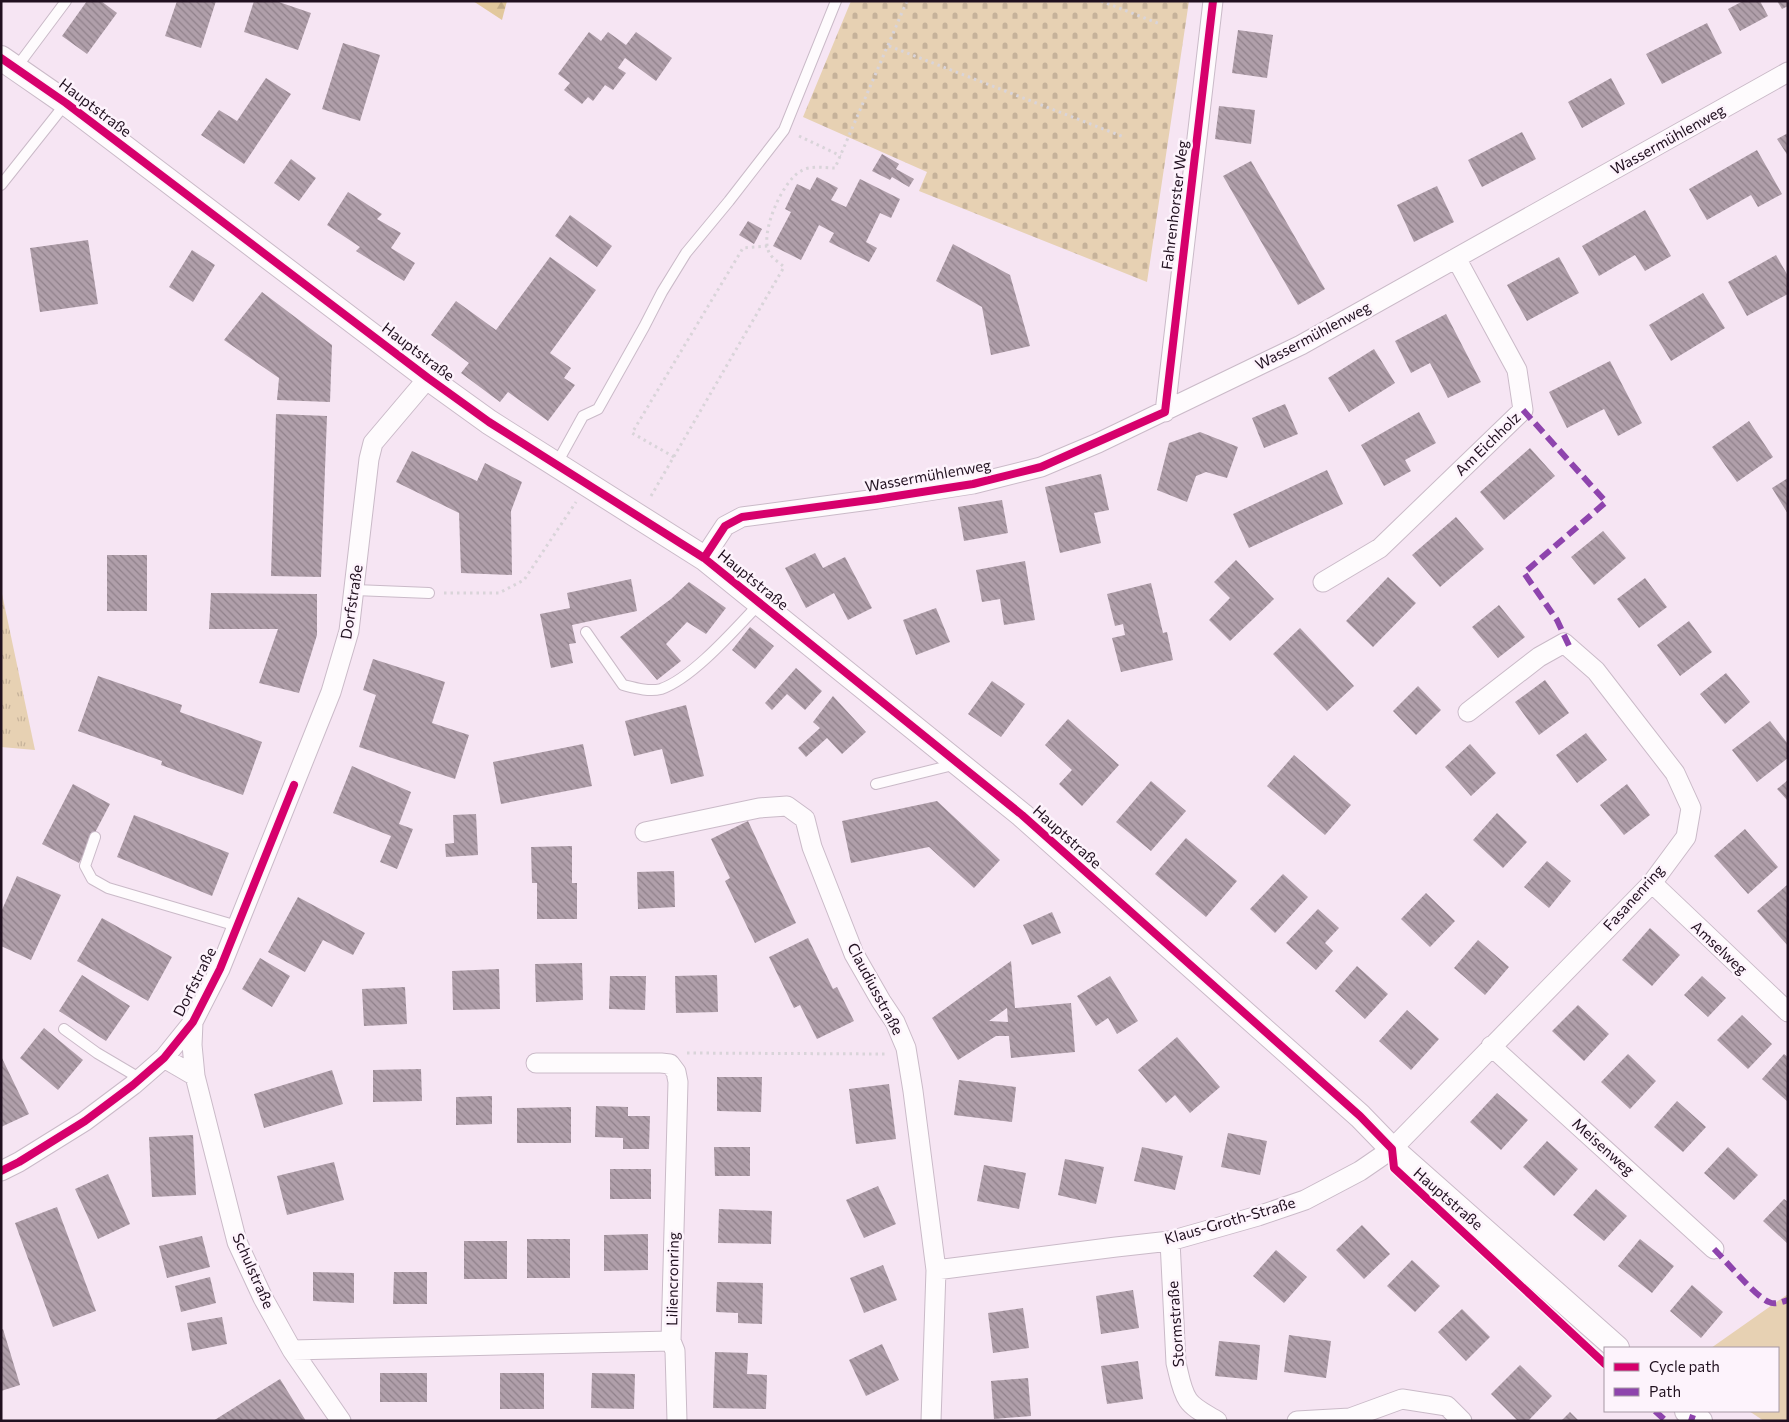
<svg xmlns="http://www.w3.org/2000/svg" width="1789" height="1422" viewBox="0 0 1789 1422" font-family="Commissioner,sans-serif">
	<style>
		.green { fill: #e7d1b3 }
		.forest { fill: url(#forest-firs) }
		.cemetery { fill: url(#cemetery-stones) }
		.park { fill: url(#park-tufts) }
		.building { fill: url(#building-back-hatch); fill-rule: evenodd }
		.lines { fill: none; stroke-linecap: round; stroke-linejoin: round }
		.service-casing { stroke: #cabac8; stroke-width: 12 }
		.minor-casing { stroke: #cabac8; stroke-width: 21 }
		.tertiary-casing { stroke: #cabac8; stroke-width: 26 }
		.path { stroke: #d9d4d9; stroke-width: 3; stroke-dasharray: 2.5 4; stroke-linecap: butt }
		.service { stroke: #fefbfd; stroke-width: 10 }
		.minor { stroke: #fefbfd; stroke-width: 19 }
		.tertiary { stroke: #fefbfd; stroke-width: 24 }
		.quiet { stroke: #8e44ad; stroke-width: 6; stroke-dasharray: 12 6; stroke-linecap: butt }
		.cycleway-casing { stroke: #fdf3fc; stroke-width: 11 }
		.cycleway { stroke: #d6006c; stroke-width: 8 }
		.labels { text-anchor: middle; stroke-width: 5; stroke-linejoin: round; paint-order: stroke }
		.street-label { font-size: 15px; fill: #20101f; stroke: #fdf3fc }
	</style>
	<defs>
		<pattern id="forest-firs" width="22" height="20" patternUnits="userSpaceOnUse" patternTransform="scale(1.25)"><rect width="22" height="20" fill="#e2c89d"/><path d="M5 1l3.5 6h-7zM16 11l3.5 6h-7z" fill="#c2ab87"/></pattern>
		<pattern id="cemetery-stones" width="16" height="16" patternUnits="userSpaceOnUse" patternTransform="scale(1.25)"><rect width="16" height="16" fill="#e7d1b3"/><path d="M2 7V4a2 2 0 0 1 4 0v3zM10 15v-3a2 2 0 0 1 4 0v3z" fill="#c6b29a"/></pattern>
		<pattern id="park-tufts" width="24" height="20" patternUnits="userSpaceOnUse" patternTransform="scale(1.25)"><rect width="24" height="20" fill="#e7d1b3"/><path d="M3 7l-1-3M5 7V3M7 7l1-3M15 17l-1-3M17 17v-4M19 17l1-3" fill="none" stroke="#c6b29a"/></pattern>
		<pattern id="building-back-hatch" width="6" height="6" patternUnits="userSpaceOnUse" patternTransform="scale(1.25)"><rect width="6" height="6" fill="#b09faa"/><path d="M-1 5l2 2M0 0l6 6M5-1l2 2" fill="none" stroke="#8f808a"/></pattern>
	</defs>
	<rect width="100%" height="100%" fill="#f6e5f3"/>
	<path class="green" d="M1788 1294V1421H1764L1749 1411H1778V1348H1711Z"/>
	<path class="forest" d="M473 1H507L502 20Z"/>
	<path class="cemetery" d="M851 1H1189L1147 282 919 191 927 172 803 117Z"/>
	<path class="park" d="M1 589 35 750 1 747Z"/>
	<path class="building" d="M87 1H101L117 13 87 54 62 36Z
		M177 1H216L201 48 165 36Z
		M254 1H276L311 13 298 50 244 32Z
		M1743 1H1760L1768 16 1740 31 1728 9Z
		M1777 1H1788V6L1782 9Z
		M1707 23 1722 53 1662 84 1646 54Z
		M1238 30 1273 35 1267 78 1232 73Z
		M589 32 601 41 608 32 626 45 636 32 672 58 656 81 625 58 618 68 626 73 613 90 605 85 593 101 588 97 582 104 564 90 570 83 558 74Z
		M343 43 380 55 360 121 322 109Z
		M266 78 291 94 244 164 201 135 219 110 237 121Z
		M1611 78 1625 104 1582 128 1568 102Z
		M1219 106 1255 110 1251 144 1215 139Z
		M1522 132 1536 159 1482 187 1468 160Z
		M1788 133V156L1777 139Z
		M1757 150 1782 194 1758 207 1751 195 1707 220 1689 189Z
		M882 154 899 164 896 169 914 179 909 187 892 177 890 180 872 171Z
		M291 159 316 178 299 201 274 183Z
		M1251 161 1325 289 1298 305 1223 176Z
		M817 177 838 188 831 200 846 207 860 179 900 199 891 218 880 213 866 242 877 248 869 262 829 242 834 233 819 225 801 260 773 246 791 212 785 209 797 184 810 190Z
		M1437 186 1454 222 1414 242 1397 205Z
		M348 192 382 214 377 219 401 233 391 248 415 263 404 281 356 251 360 247 327 225Z
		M1645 210 1671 256 1645 271 1635 255 1599 276 1582 246Z
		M570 215 612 246 597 267 555 236Z
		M748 221 762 229 754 244 739 235Z
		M88 240 98 304 40 312 30 248Z
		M953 244 1010 275 1030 346 991 355 982 307 936 281Z
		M192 250 215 265 193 302 169 287Z
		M1776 255 1788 276V294L1747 316 1728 282Z
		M550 257 596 290 550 353 571 368 564 378 575 385 548 421 508 392 500 402 461 373 469 363 431 335 456 301 496 330Z
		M1559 257 1579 293 1527 321 1507 285Z
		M262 292 332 345 330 402 277 400 279 378 224 340Z
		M1703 293 1725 328 1671 361 1649 325Z
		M1446 314 1481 382 1448 398 1430 363 1411 373 1395 341Z
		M1374 349 1395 383 1349 412 1328 378Z
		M1610 361 1642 423 1618 436 1604 409 1567 428 1549 392Z
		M1285 404 1298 434 1264 448 1252 418Z
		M1419 412 1436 443 1405 460 1411 471 1384 486 1361 445Z
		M276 414 327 416 321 577 271 576Z
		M1749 421 1773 457 1737 482 1712 447Z
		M1200 432 1238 447 1227 478 1206 472 1196 476 1187 502 1157 490 1169 443Z
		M1530 448 1555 476 1504 520 1480 492Z
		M412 451 477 481 485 463 522 482 511 511 512 575 461 573 459 513 396 482Z
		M1327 470 1343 504 1249 548 1233 514Z
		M1101 474 1109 510 1094 513 1101 543 1060 553 1045 487Z
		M1788 478V514L1772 488Z
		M1002 500 1008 533 964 541 958 507Z
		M1456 517 1484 549 1440 587 1412 555Z
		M1603 531 1626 558 1594 585 1571 557Z
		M815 553 823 568 845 557 872 608 848 620 834 593 806 608 785 568Z
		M107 555H147V611H107Z
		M1236 560 1274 599 1230 641 1209 620 1230 598 1214 582Z
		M1025 561 1035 620 1004 625 1000 599 982 602 976 570Z
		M1388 577 1416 603 1373 647 1346 621Z
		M1645 578 1667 607 1639 628 1617 599Z
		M631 579 637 611 572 625 576 643 569 644 573 663 551 668 540 614 570 608 567 593Z
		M689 582 726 608 706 634 687 622 666 644 681 661 657 680 620 637 671 599Z
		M1151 583 1163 633 1167 632 1173 660 1121 672 1112 638 1125 635 1123 624 1115 626 1107 594Z
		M211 593 317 594V635L299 693 259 683 278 629H209Z
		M1499 605 1525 637 1498 658 1472 627Z
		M936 608 950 642 916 655 903 620Z
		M1689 621 1712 652 1680 676 1657 645Z
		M750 627 774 646 755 669 732 650Z
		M1300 628 1354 686 1327 711 1273 654Z
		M373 659 445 682 432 723 469 735 455 779 359 747 376 695 363 690Z
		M796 668 822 691 805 710 787 694 772 710 765 703Z
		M1726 673 1750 702 1725 724 1700 694Z
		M98 676 182 705 180 712 262 742 243 795 161 765 162 761 78 731Z
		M1545 680 1569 713 1539 735 1515 702Z
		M992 681 1025 704 1001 737 968 714Z
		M1418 686 1441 710 1416 735 1393 711Z
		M833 696 866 732 842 754 827 738 806 757 798 748 820 728 813 722Z
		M686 705 704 776 671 784 662 749 634 756 625 721Z
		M1068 719 1119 765 1082 806 1059 784 1072 770 1045 745Z
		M1770 721 1788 744V758L1757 782 1732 750Z
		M1586 733 1607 760 1577 783 1556 755Z
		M583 744 592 786 501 804 493 762Z
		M1470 744 1496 773 1471 796 1445 767Z
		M1294 755 1351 805 1325 835 1267 786Z
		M352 766 411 792 399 824 413 829 397 869 380 862 391 836 333 813Z
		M1788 780V801L1777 789Z
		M1151 781 1186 811 1151 851 1116 822Z
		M73 784 110 804 79 863 42 844Z
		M1627 784 1650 815 1624 835 1600 805Z
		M937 801 1000 860 974 888 929 847 851 863 842 821Z
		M1497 813 1527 842 1503 868 1473 840Z
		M476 814 478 855 446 857 445 844 454 843 453 815Z
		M134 815 229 853 212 896 117 857Z
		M748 821 796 923 755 943 725 881 730 878 711 839Z
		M1745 829 1778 867 1748 894 1714 856Z
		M1186 838 1237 881 1206 917 1155 874Z
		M572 846V883H577V919H537V883H532L531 847Z
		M1547 861 1571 881 1549 908 1524 887Z
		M674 871 675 907 638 909 637 872Z
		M1283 874 1308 897 1275 933 1250 909Z
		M17 876 61 895 31 960 1 946V912Z
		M1787 885 1788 886V946L1757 911Z
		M1426 893 1455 921 1430 947 1401 919Z
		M298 897 365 933 353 955 323 940 305 972 268 952Z
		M1318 909 1339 928 1325 943 1333 951 1316 970 1286 943Z
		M1052 912 1061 933 1032 945 1023 925Z
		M102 918 172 957 148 1001 77 961Z
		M1650 928 1680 955 1652 986 1622 960Z
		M808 938 833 989 837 987 854 1021 817 1039 800 1005 794 1008 769 957Z
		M1478 940 1509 967 1485 995 1454 968Z
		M260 958 290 976 272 1007 242 989Z
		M1011 961 1015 1008 1071 1003 1075 1052 1011 1058 1009 1036H996L958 1060 932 1018ZM1007 1008 1008 1022 989 1021Z
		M582 963 583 1000 536 1002 535 964Z
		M1357 966 1388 994 1365 1019 1335 991Z
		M499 969 500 1009 453 1010 452 971Z
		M82 975 130 1006 106 1041 59 1011Z
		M717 975 718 1012 676 1013 675 976Z
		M610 976H646L645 1010 609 1009Z
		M1110 976 1138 1021 1117 1034 1108 1018 1096 1026 1077 996Z
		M1702 976 1726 998 1708 1017 1684 995Z
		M405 987 407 1024 364 1026 362 989Z
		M1578 1005 1609 1034 1584 1061 1552 1031Z
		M1407 1010 1439 1039 1411 1070 1379 1041Z
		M1742 1015 1772 1044 1748 1069 1717 1040Z
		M44 1028 83 1060 58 1090 20 1058Z
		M1177 1037 1220 1087 1190 1113 1175 1095 1166 1103 1138 1070Z
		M1628 1054 1656 1081 1630 1109 1601 1082Z
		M1784 1054 1788 1057V1102L1762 1079Z
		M1 1056 29 1114 1 1127Z
		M421 1069 422 1101 373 1102V1070Z
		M332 1070 343 1104 264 1128 254 1094Z
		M717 1077H762L761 1112 717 1111Z
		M959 1080 1016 1087 1012 1122 954 1115Z
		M889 1084 896 1139 856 1144 849 1089Z
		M1497 1093 1528 1120 1501 1150 1470 1122Z
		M492 1096V1124L456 1125V1097Z
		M1677 1101 1706 1127 1683 1152 1654 1127Z
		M596 1106 628 1107V1116H650L649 1149H623V1138L595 1137Z
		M571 1107V1143H517V1108Z
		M1228 1133 1267 1141 1260 1175 1221 1167Z
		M193 1135 196 1195 152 1197 149 1137Z
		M1547 1141 1578 1169 1554 1196 1523 1167Z
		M714 1147H750V1176H715Z
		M1142 1147 1183 1156 1175 1190 1134 1181Z
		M1728 1147 1758 1175 1734 1200 1704 1173Z
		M1065 1159 1104 1167 1096 1204 1058 1195Z
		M334 1162 344 1200 287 1215 277 1176Z
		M984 1165 1026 1173 1019 1209 977 1201Z
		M610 1169H651V1199H610Z
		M108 1174 130 1224 98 1239 75 1189Z
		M878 1186 896 1224 864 1238 846 1200Z
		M1596 1189 1627 1216 1604 1241 1573 1215Z
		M1784 1199 1788 1202V1244L1763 1221Z
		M57 1207 96 1311 53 1327 15 1223Z
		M719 1209 772 1211 771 1244 718 1243Z
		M1362 1225 1390 1254 1364 1279 1336 1250Z
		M648 1234V1270L604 1271V1235Z
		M202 1236 210 1267 167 1278 159 1246Z
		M527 1239H570V1278H527Z
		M1640 1239 1674 1266 1652 1293 1618 1266Z
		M464 1241H507V1279H464Z
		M1276 1250 1307 1277 1284 1303 1253 1276Z
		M1412 1260 1440 1286 1415 1312 1387 1286Z
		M883 1265 897 1300 864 1313 850 1278Z
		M313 1272 354 1273V1303L313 1301Z
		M394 1272H427V1304H393Z
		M210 1277 216 1303 181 1312 175 1286Z
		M717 1282 763 1283 762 1324 738 1323V1313L716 1312Z
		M1692 1285 1723 1312 1701 1338 1670 1311Z
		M1133 1290 1139 1328 1101 1334 1096 1296Z
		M1023 1308 1029 1348 993 1353 988 1313Z
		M1462 1309 1490 1337 1466 1361 1438 1332Z
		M222 1317 227 1344 192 1351 187 1323Z
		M3 1329 20 1385 1 1391V1330Z
		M1289 1335 1331 1341 1326 1378 1284 1372Z
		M1219 1341 1260 1345 1257 1380 1215 1376Z
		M882 1344 899 1380 866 1396 849 1360Z
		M715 1352 748 1353 747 1374 767 1375 766 1409 713 1408Z
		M1138 1361 1143 1399 1107 1404 1101 1366Z
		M1520 1365 1552 1396 1528 1421H1518L1491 1394Z
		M380 1373H427V1402H380Z
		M500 1373H544V1409H500Z
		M592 1373 635 1374 634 1409 591 1408Z
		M1028 1378 1031 1416 994 1419 991 1381Z
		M280 1379 306 1421H213Z
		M1570 1412 1579 1421H1561Z"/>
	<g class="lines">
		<g class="service-casing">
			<path id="service" d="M16 68 66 1
				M1 185 66 103
				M557 463 583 416 598 409 644 327 662 292 686 253 729 201 784 130 836 1
				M355 590 429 593
				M586 632 623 685C635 688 649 692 661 689 693 678 736 628 760 603
				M876 784 957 764
				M95 837 85 866 92 879 108 888 237 926
				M64 1029 97 1053 141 1079"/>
		</g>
		<g class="minor-casing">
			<path id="minor" d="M1165 412 1213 1
				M704 558 725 526 742 517 877 499 973 484 1041 467 1098 443 1301 345 1788 72
				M1323 582 1380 548 1523 410 1517 370 1456 258
				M645 832 759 808 787 806 805 819 812 847 854 954 881 1001 895 1022 906 1048 913 1091 936 1270 931 1421
				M1652 883 1788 1012
				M193 1022 192 1045 195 1076 237 1242 263 1298 292 1350 341 1421
				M1491 1046 1714 1249
				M164 1058 195 1076
				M536 1063H661L670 1064 676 1072 678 1082 671 1341 675 1351 677 1421
				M1 1171 19 1162 85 1121 133 1085 164 1058 193 1022 197 1014 220 969 331 692 349 631 369 459 373 443 428 378
				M1170 1241 1176 1363C1179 1374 1181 1390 1188 1400 1194 1409 1208 1415 1217 1421
				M936 1270 1116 1247 1170 1241 1258 1216 1305 1200 1360 1171 1392 1149 1652 883 1686 837 1691 808 1675 773 1596 671 1564 643 1539 657 1468 712
				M292 1350 671 1341
				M1297 1421 1350 1418 1402 1399 1447 1406 1462 1421"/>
		</g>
		<g class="tertiary-casing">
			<path id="tertiary" d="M1 58 66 103 428 378 489 422 704 558 1022 815 1360 1116 1392 1149 1617 1348
				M1687 1411 1700 1421"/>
		</g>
		<path class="path" d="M1101 1 1160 24
			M889 46 1124 137
			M799 136 841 156
			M674 457 632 433 743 248 768 246
			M651 496 784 267C780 263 773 259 770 254 758 236 782 181 801 171 810 165 825 168 835 168L907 1
			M444 593H499L524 580 576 502
			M687 1053 886 1054"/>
		<use href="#service" class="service"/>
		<use href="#minor" class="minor"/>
		<use href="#tertiary" class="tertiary"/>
		<path class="quiet" d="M1523 410 1606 502 1524 573 1557 620 1571 650
			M1714 1249C1726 1261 1756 1297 1769 1302 1774 1305 1782 1302 1788 1300
			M1655 1411 1666 1421
			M1691 1421 1693 1415"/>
		<g class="cycleway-casing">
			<path id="cycleway" d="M1 58 66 103 428 378 489 422 704 558 1022 815 1360 1116 1392 1149 1394 1168 1605 1364
				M704 558 725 526 742 517 877 499 973 484 1041 467 1165 412 1213 1
				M1 1171 19 1162 85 1121 133 1085 164 1058 193 1022 220 969 294 785"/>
		</g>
		<use href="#cycleway" class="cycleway"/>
	</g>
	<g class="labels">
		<g class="street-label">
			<text transform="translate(95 108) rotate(37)" y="5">Hauptstraße</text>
			<text transform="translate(1668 140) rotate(-29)" y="5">Wassermühlenweg</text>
			<text transform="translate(1175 205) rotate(-83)" y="5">Fahrenhorster Weg</text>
			<text transform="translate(1313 336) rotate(-28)" y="5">Wassermühlenweg</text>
			<text transform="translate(418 352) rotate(37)" y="5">Hauptstraße</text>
			<text transform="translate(1488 444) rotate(-44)" y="5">Am Eichholz</text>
			<text transform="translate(928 476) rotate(-10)" y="5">Wassermühlenweg</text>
			<text transform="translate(753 580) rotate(39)" y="5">Hauptstraße</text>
			<text transform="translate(352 602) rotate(-81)" y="5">Dorfstraße</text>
			<text transform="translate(1067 837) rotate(42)" y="5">Hauptstraße</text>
			<text transform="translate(1634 898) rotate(-48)" y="5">Fasanenring</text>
			<text transform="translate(1719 948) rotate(43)" y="5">Amselweg</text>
			<text transform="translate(195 982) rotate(-63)" y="5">Dorfstraße</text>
			<text transform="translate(875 989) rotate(62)" y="5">Claudiusstraße</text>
			<text transform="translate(1603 1147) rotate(42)" y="5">Meisenweg</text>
			<text transform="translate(1448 1199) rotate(41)" y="5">Hauptstraße</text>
			<text transform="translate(1230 1221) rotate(-16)" y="5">Klaus-Groth-Straße</text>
			<text transform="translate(253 1271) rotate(66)" y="5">Schulstraße</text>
			<text transform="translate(673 1279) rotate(-89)" y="5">Liliencronring</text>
			<text transform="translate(1176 1324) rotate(-94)" y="5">Stormstraße</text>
		</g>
	</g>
	<rect width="1789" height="1422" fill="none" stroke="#20101f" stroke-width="5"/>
	<rect x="1604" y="1347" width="175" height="65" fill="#fdf3fc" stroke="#a598a4"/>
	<rect x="1614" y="1363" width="25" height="8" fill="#d6006c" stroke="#a598a4"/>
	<text x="1649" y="1372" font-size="15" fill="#20101f">Cycle path</text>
	<rect x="1614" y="1388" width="25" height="8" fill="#8e44ad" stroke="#a598a4"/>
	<text x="1649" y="1397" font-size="15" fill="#20101f">Path</text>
</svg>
